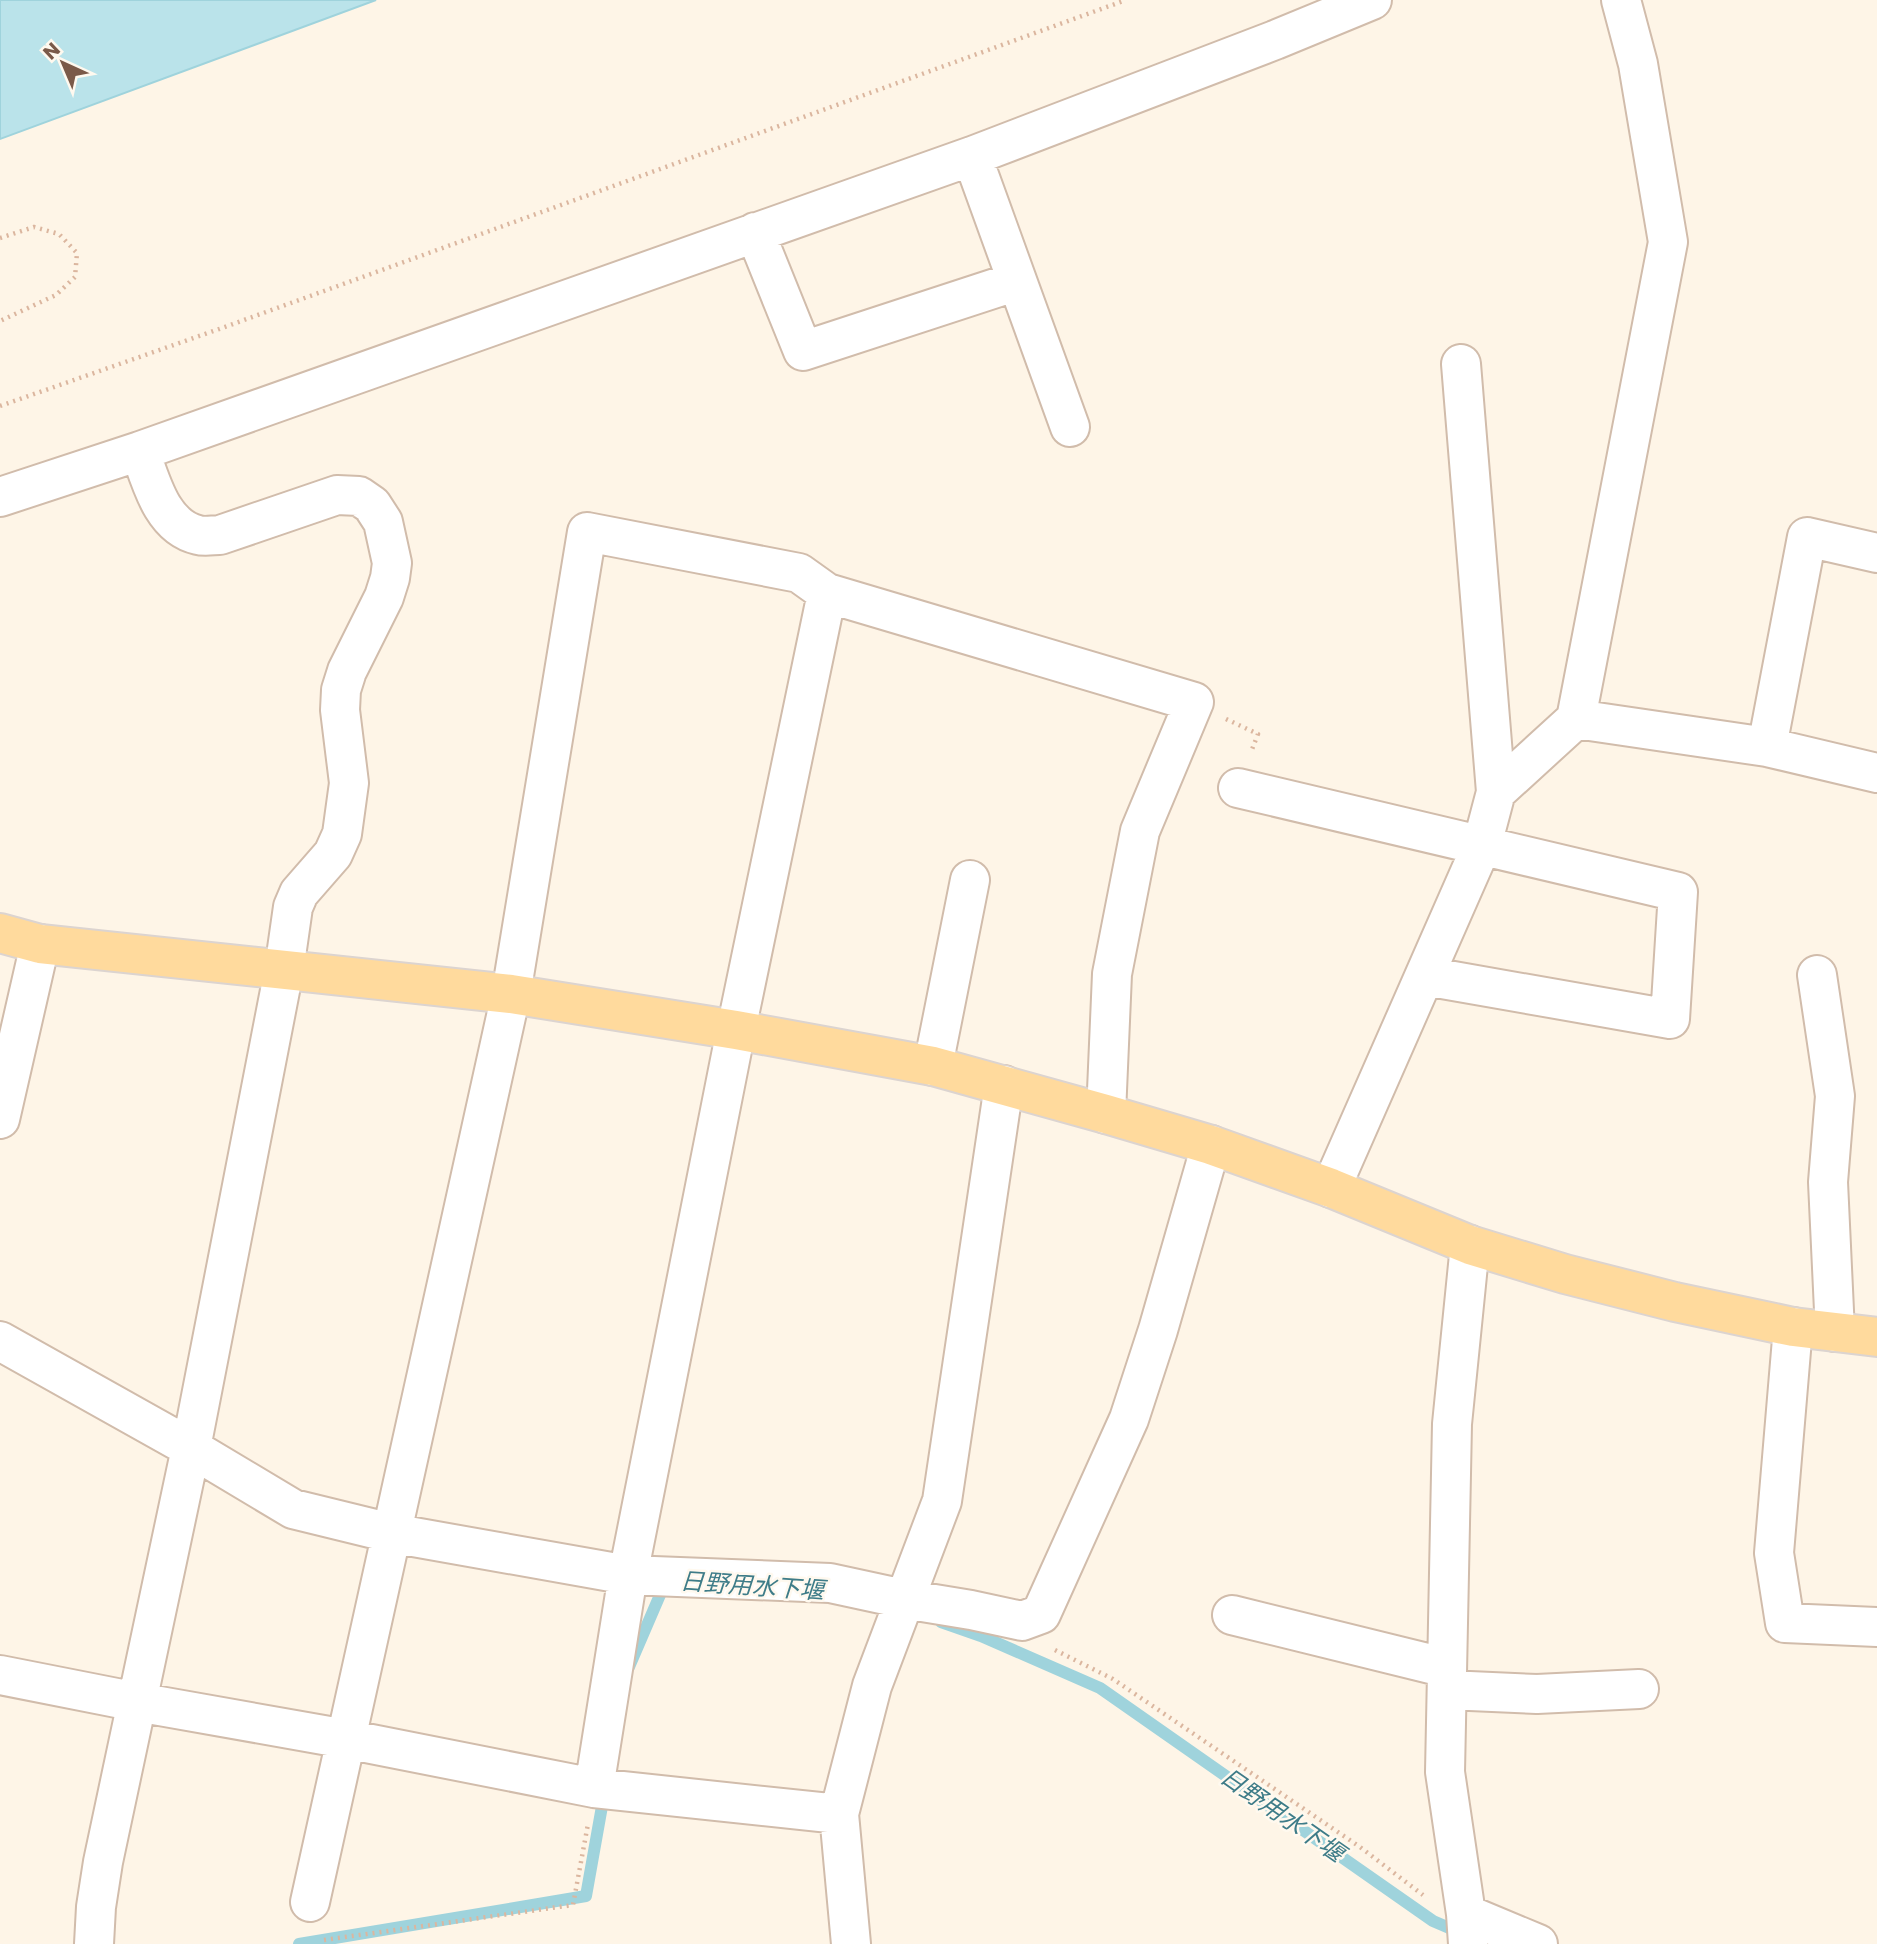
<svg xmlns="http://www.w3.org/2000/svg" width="1877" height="1944" viewBox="0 0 1877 1944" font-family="Poppins,'Noto Sans JP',sans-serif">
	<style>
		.water { fill: #bae3ea; stroke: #9fd3dc; stroke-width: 2 }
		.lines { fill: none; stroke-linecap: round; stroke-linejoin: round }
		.stream { stroke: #9fd3dc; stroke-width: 12 }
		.minor-casing { stroke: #d1bcab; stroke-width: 42 }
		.major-casing { stroke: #dcd4d0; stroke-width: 42 }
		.path { stroke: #dbb69f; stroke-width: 4.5; stroke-dasharray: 2 5; stroke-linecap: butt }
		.minor { stroke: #fff; stroke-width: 38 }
		.major { stroke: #ffda9d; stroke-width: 38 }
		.labels { text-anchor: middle; stroke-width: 5; stroke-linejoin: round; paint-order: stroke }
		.water-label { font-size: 24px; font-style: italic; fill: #3e7c88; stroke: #fff9ef }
	</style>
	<rect width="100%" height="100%" fill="#fef5e7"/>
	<path class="water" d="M0 0H376L0 139Z"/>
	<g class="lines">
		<path class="stream" d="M941 1622 981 1636 1100 1688 1433 1921 1461 1933
			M629 1667 666 1581
			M299 1944 586 1896 604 1795"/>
		<g class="minor-casing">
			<path id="minor" d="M972 156 1070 427
				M755 232 803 351 1017 281
				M1461 364 1496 792
				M0 497 140 451 972 156 1275 40 1372 0
				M1576 719 1767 747 1877 773
				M1767 747 1807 537 1877 553
				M1238 788 1678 892 1670 1019 1425 976
				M1817 975 1835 1096 1828 1182 1835 1332
				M933 1066 970 880
				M0 1119 40 944
				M1331 1188 1482 845 1496 792 1576 719 1668 242 1638 64 1621 0
				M1793 1327 1774 1553 1785 1623 1877 1627
				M0 1341 191 1448 293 1509 391 1533 628 1575 830 1583 904 1599 971 1610 1022 1621 1041 1614 1129 1419 1158 1330 1211 1145
				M1232 1615 1447 1668
				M0 1675 137 1702 346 1739 594 1788 839 1814
				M1447 1690 1537 1694 1639 1689
				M594 1788 628 1575 736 1030 827 593
				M310 1902 511 994 587 532 799 573 827 593 1194 702 1140 831 1112 974 1106 1114
				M1466 1914 1538 1944
				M94 1944 96 1907 103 1862 191 1448 284 970 293 907 299 893 333 854 342 834 349 783 340 710 341 690 347 671 384 597 390 578 392 563 383 522 372 505 359 496 337 495 220 535C213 535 205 537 198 535 162 527 151 482 140 451
				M851 1944 839 1814 872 1686 942 1501 1004 1085
				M1468 1944 1466 1914 1445 1772 1452 1424 1470 1245"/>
		</g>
		<g class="major-casing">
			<path id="major" d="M0 933 40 944 511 994 736 1030 933 1066 1106 1114 1211 1145 1331 1188 1470 1245 1565 1274 1675 1302 1793 1327 1877 1337"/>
		</g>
		<path class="path" d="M0 238 34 227 59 234 77 253 75 277 56 295 0 321
			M0 406 222 328 1126 0
			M1226 719 1258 734 1251 752
			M1055 1650 1113 1679 1360 1847 1423 1895
			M324 1940 573 1905 588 1824"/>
		<use href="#minor" class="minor"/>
		<use href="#major" class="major"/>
	</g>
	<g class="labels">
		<g class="water-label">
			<text transform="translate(752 1586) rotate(4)" y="8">日野用水下堰</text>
			<text transform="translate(1282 1815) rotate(35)" y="8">日野用水下堰</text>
		</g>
	</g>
	<g transform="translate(63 63) rotate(316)" stroke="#fff9ef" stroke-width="5" paint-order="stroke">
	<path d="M0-5L12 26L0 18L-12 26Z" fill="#7a5a49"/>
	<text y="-10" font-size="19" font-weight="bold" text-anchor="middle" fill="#7a5a49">N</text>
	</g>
</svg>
